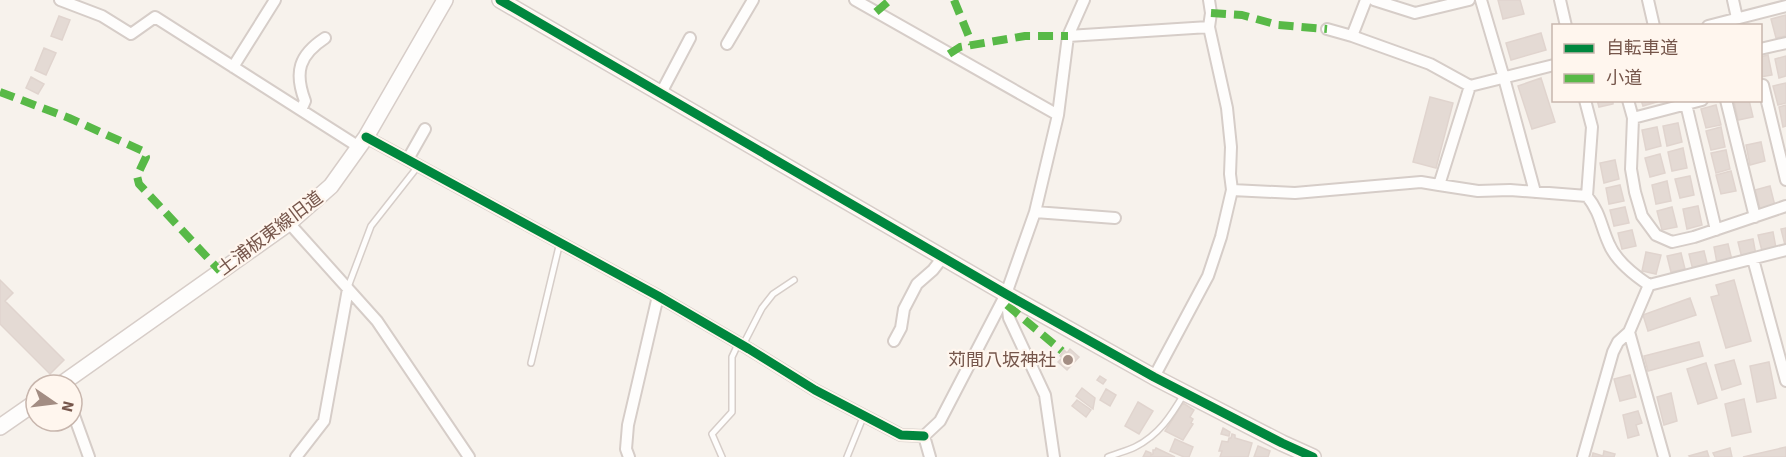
<svg xmlns="http://www.w3.org/2000/svg" width="1786" height="457" viewBox="0 0 1786 457" font-family="'Source Sans 3','Noto Sans JP',sans-serif">
	<style>
		.building { fill: #e4dad4; stroke: #e0d4ce; stroke-width: 1.5 }
		.lines { fill: none; stroke-linecap: round; stroke-linejoin: round }
		.lane-casing { stroke: #d6cdc8; stroke-width: 8 }
		.street-casing { stroke: #d6cdc8; stroke-width: 14 }
		.secondary-casing { stroke: #d7cdc8; stroke-width: 18 }
		.lane { stroke: #fefdfc; stroke-width: 5 }
		.street { stroke: #fefdfc; stroke-width: 10 }
		.secondary { stroke: #fefdfc; stroke-width: 15 }
		.quiet { stroke: #58b947; stroke-width: 8; stroke-dasharray: 15 8; stroke-linecap: butt }
		.cycleway-casing { stroke: #fff6ee; stroke-width: 13 }
		.cycleway { stroke: #00873e; stroke-width: 9 }
		.poi-dot { fill: #a38d83; stroke: #fff6ee; stroke-width: 2 }
		.labels { text-anchor: middle; stroke-width: 4.5; stroke-linejoin: round; paint-order: stroke }
		.street-label { font-size: 18px; fill: #76564b; stroke: #fff6ee }
		.poi-label { font-size: 18px; fill: #76564b; stroke: #fff6ee; text-anchor: end }
	</style>
	<rect width="100%" height="100%" fill="#f7f2ec"/>
	<path class="building" d="M1498 0H1520L1524 14 1503 19Z
		M1786 15V36L1776 38 1771 19Z
		M59 16 70 20 62 40 51 36Z
		M1541 33 1546 50 1511 60 1506 43Z
		M44 48 56 53 46 75 35 70Z
		M1768 55 1772 75 1760 77V57Z
		M1786 56V76L1779 78 1775 59Z
		M31 77 44 84 38 94 26 88Z
		M1541 78 1555 122 1532 129 1518 86Z
		M1786 83V103L1778 105 1773 86Z
		M1430 97 1453 103 1436 168 1413 162Z
		M1597 100H1613V104L1599 107Z
		M1641 100H1657V102L1643 106Z
		M1749 100 1753 117 1738 120 1734 101Z
		M1716 105 1721 125 1706 128 1701 109Z
		M1786 105V126L1783 127 1779 107Z
		M1678 123 1682 142 1667 146 1663 126Z
		M1657 127 1661 146 1646 150 1642 130Z
		M1721 127 1725 147 1711 150 1706 131Z
		M1761 142 1765 161 1750 165 1746 145Z
		M1683 148 1687 168 1672 171 1668 152Z
		M1726 150 1730 169 1716 173 1711 153Z
		M1660 154 1665 173 1650 177 1645 158Z
		M1615 160 1619 179 1604 183 1600 163Z
		M1731 171 1736 191 1721 194 1716 175Z
		M1690 176 1694 195 1680 198 1675 179Z
		M1667 181 1671 201 1656 204 1652 185Z
		M1620 185 1624 201 1609 204 1606 188Z
		M1770 186 1775 206 1760 209 1755 190Z
		M1698 206 1702 225 1687 229 1683 209Z
		M1625 207 1629 223 1614 226 1610 210Z
		M1672 207 1677 227 1662 230 1657 211Z
		M1786 228V245H1785L1781 229Z
		M1632 230 1636 246 1622 249 1618 233Z
		M1773 232 1776 248 1762 251 1758 235Z
		M1753 239 1756 255 1742 258 1738 242Z
		M1728 244 1732 260 1717 263 1714 247Z
		M1704 251 1708 267 1693 270 1689 254Z
		M1646 252 1661 255 1656 274 1642 271Z
		M1681 253 1685 269 1671 272 1667 256Z
		M0 280 13 293 5 301 64 360 50 374 0 324Z
		M1734 280 1751 341 1726 348 1711 297 1719 295 1716 285Z
		M1690 298 1696 315 1648 331 1643 315Z
		M1699 342 1703 356 1648 371 1644 356Z
		M1070 349 1079 357 1067 370 1058 362 1062 358 1060 356 1064 350 1067 353Z
		M1734 360 1741 384 1722 390 1715 365Z
		M1769 362 1776 398 1757 402 1750 366Z
		M1706 363 1717 398 1698 404 1687 369Z
		M1630 375 1636 397 1620 401 1614 379Z
		M1100 376 1106 380 1103 384 1097 380Z
		M1082 388 1095 398 1093 409 1076 396Z
		M1106 389 1116 395 1110 406 1100 400Z
		M1671 393 1677 421 1664 425 1657 397Z
		M1744 399 1751 432 1732 436 1725 404Z
		M1077 400 1091 410 1086 417 1072 406Z
		M1138 402 1153 411 1139 434 1125 426Z
		M1183 403 1194 410 1190 417 1193 419 1191 423 1193 424 1183 440 1165 431Z
		M1638 411 1642 423 1636 425 1639 435 1628 438 1623 415Z
		M1223 428 1230 432 1229 436 1221 434Z
		M1232 434 1235 435V438L1252 443 1248 457H1220L1222 451H1219L1222 441 1228 442 1229 438H1231Z
		M1175 439 1193 447 1189 457H1184L1170 451Z
		M1258 446 1270 451 1268 457H1254Z
		M1786 447V457H1743Z
		M1156 448 1175 457H1143L1146 451 1151 453V455L1153 454V450H1155Z
		M1730 448 1732 457H1715L1713 453Z
		M1604 451 1615 454 1614 457H1592L1593 453 1603 456Z
		M1707 451 1709 457H1690L1689 456Z"/>
	<g class="lines">
		<g class="lane-casing">
			<path id="lane" d="M348 287 371 226 419 165
				M743 345 762 308 773 294 794 280
				M531 363 560 242
				M722 457 712 434 732 412V357L739 342
				M847 457 864 415
				M1108 457C1117 453 1127 451 1135 447 1159 435 1171 416 1184 394"/>
		</g>
		<g class="street-casing">
			<path id="street" d="M60 0 102 16 131 34 155 17 359 147
				M855 0 1058 115
				M1366 0 1352 36 1430 64 1470 86 1554 65
				M1374 0 1415 13 1469 0
				M1481 0 1504 78 1535 192
				M1560 0 1566 26
				M1648 0 1654 26
				M1733 0 1737 18
				M1708 26 1786 6
				M1327 29 1352 36
				M1068 36 1209 27
				M727 44 753 0
				M1760 49 1786 43
				M233 67 275 0
				M1470 86 1439 185 1478 191 1510 190 1587 196
				M1760 86 1763 85 1786 180
				M661 93 690 38
				M1585 100 1592 127 1587 196C1601 214 1600 224 1609 244 1616 261 1634 275 1649 285
				M1628 100 1633 118 1631 169 1635 192 1642 216 1656 235 1672 242 1694 237 1786 206
				M1726 100 1755 217
				M1686 104 1716 230
				M301 110 305 101C294 72 299 55 325 38
				M1633 118 1702 100
				M366 137 658 296 749 349 815 390 901 435 924 436
				M408 159 425 129
				M1232 190 1295 193 1421 182 1439 185
				M1035 212 1115 218
				M289 223 377 321 469 457
				M1753 259 1786 381
				M1006 294 1009 318 1045 395 1054 457
				M894 341 901 328 904 309 917 284 933 270 943 257
				M1154 377 1208 276 1221 237 1232 190 1230 174 1231 147 1227 108 1209 27 1211 13 1209 0
				M72 410 89 457
				M296 457 324 421 348 289
				M629 457 626 449 628 425 658 296
				M930 457 924 436 940 421 1006 294 1035 212 1058 115 1068 36 1084 0
				M1583 457 1613 352 1618 342 1629 332
				M1664 457 1629 332 1649 285 1786 250"/>
		</g>
		<g class="secondary-casing">
			<path id="secondary" d="M500 0 1006 294 1154 377 1282 443 1313 457
				M60 385 289 223 331 186 366 137 445 0
				M0 427 36 402"/>
		</g>
		<use href="#lane" class="lane"/>
		<use href="#street" class="street"/>
		<use href="#secondary" class="secondary"/>
		<path class="quiet" d="M954 0 972 44
			M876 12 890 0
			M1211 13 1242 15 1278 25 1327 29
			M949 54 960 47 1025 36H1068
			M0 92 69 118 143 151 146 157 137 176 139 184 220 271
			M1007 305 1062 351"/>
		<g class="cycleway-casing">
			<path id="cycleway" d="M500 0 1006 294 1154 377 1282 443 1313 457
				M366 137 658 296 749 349 815 390 901 435 924 436"/>
		</g>
		<use href="#cycleway" class="cycleway"/>
	</g>
	<circle class="poi-dot" cx="1068" cy="360" r="6"/>
	<g class="labels">
		<g class="street-label">
			<text transform="translate(270 233) rotate(-37)" y="6">土浦板東線旧道</text>
		</g>
		<g class="poi-label">
			<text x="1056" y="366">苅間八坂神社</text>
		</g>
	</g>
	<rect x="1552" y="24" width="210" height="78" fill="#fff6ee" stroke="#c8b6ad" stroke-width="1.5"/>
	<rect x="1564" y="44" width="30" height="9" fill="#00873e" stroke="#c8b6ad" stroke-width="1.5"/>
	<text x="1606" y="54" font-size="18" fill="#76564b">自転車道</text>
	<rect x="1564" y="74" width="30" height="9" fill="#58b947" stroke="#c8b6ad" stroke-width="1.5"/>
	<text x="1606" y="84" font-size="18" fill="#76564b">小道</text>
	<g transform="translate(54 403) rotate(104)"><circle r="28" fill="#fff6ee" stroke="#c8b6ad" stroke-width="1.5"/>
	<path d="M0-4.5L10 22L0 15L-10 22Z" fill="#a38d83"/>
	<text y="-9" font-size="16" font-weight="bold" text-anchor="middle" fill="#76564b">N</text>
	</g>
</svg>
